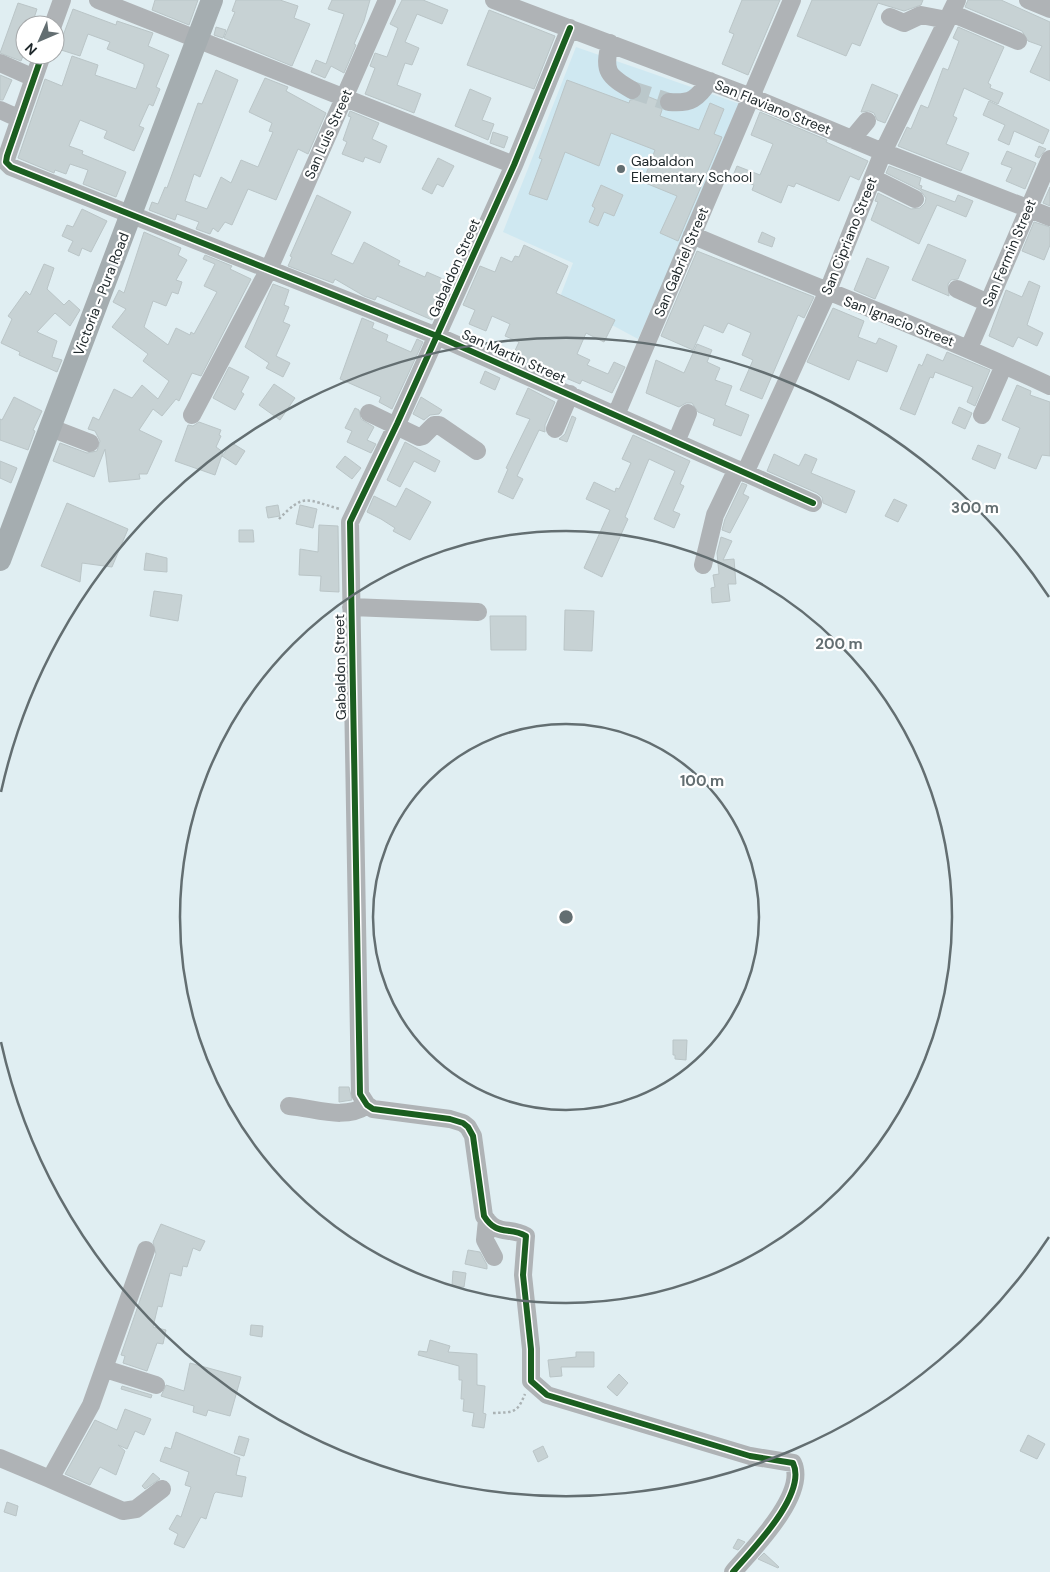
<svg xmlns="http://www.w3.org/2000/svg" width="1050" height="1572" viewBox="0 0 1050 1572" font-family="'DM Sans',sans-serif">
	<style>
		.built { fill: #cfe8f1 }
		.building { fill: #c7d2d4; stroke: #bac5c7 }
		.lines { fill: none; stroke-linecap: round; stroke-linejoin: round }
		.minor-tunnel { stroke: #bac7ca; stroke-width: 18; stroke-dasharray: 18 9; stroke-linecap: butt }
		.path { stroke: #aab2b4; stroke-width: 2.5; stroke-dasharray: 2.5 2.5; stroke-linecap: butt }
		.minor { stroke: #afb3b6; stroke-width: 18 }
		.major { stroke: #a5adb0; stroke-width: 22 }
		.cycleway-casing { stroke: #fff; stroke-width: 9 }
		.cycleway { stroke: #1b5e20; stroke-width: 6 }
		.ring { fill: none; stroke: #636e71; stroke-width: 2.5 }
		.poi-dot { fill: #636e71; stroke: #fff; stroke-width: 2 }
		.labels { text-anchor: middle; stroke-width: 4.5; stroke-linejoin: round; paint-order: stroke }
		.street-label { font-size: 14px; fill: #20292c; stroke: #fff }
		.poi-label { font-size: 14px; fill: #20292c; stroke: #fff; text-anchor: start }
		.centre { fill: #636e71; stroke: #fff; stroke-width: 2.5 }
		.ring-label { font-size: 15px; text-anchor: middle; font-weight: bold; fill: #636e71; stroke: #fff; stroke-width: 4.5; stroke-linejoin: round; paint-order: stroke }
	</style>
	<rect width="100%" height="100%" fill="#e0eef2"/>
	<path class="built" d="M576 47 743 105 638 339 560 297 573 263 503 232Z"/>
	<path class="building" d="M155 0H198L189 25 152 10Z
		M236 0H280L298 6 294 18 310 24 292 66 224 38 235 12 232 11Z
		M332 0H370L364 21 354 44 356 45 344 73 331 66 325 78 311 72 316 60 326 64 344 14 328 9Z
		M402 0H423L448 10 442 24 417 14 405 42 419 48 412 65 405 63 397 85 421 94 414 113 365 94 375 68 370 66 375 53 387 57 398 28 390 24Z
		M742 0H780L748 75 722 64 734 34 729 32Z
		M812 0H923L921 5 904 11 878 3 860 46 852 43 846 56 797 36Z
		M968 0H1001L1050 22V81L1030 72 1042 46 1028 41 1022 31 965 7Z
		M18 3 37 9 32 24 25 22V51L21 61 0 53Z
		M73 9 116 25 117 21 153 33 148 46 169 55 156 87 160 89 153 106 149 104 139 126 144 128 134 151 104 138 107 131 80 120 69 146 83 151 82 154 126 172 116 197 83 184 88 170 70 164 66 174 55 170 54 173 18 158 45 79 62 86 72 56 98 65 95 75 136 89 144 67V64L107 49 110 42 88 34 80 56 58 49Z
		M489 10 555 36 534 89 467 65Z
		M216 27 226 30 223 38 214 35Z
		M958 27 1004 47 988 83 991 85 990 88 1003 93 998 104 964 88 953 116 957 118 946 144 969 153 961 171 898 146 907 127 911 129 921 105 928 108 943 68 948 70 959 41 953 38Z
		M216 70 238 80 200 177 194 174 185 201 207 209 221 177 231 183 241 160 258 167 273 132 269 131 272 123 249 112 265 78 288 87 286 91 326 113 308 154 298 149 276 200 248 189 232 225 225 222 218 232 213 228 210 234 196 229 199 222 177 214 175 220 149 210 152 202 158 204 165 187 167 188 198 103 202 104Z
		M0 75 12 80 3 100H0Z
		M567 80 629 103 630 100 637 99 642 94 659 101 662 110 660 116 699 130 710 103 724 109 714 134 722 137 678 241 660 233 677 196 643 182 655 150 611 133 599 166 565 152 547 200 529 194 542 159 539 158Z
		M872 84 898 95 885 123 877 120 874 113 869 111 861 112Z
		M470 89 491 98 482 120 494 124 488 140 455 126Z
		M989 101 1049 130 1043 144 1014 131 1009 145 998 140 1005 125 983 115Z
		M350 111 379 123 372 139 387 146 380 163 365 157 363 162 342 154 347 142 343 140 351 117 348 116Z
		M760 112 827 140 826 142 868 161 859 180 850 176 839 201 796 183 794 187 788 185 781 203 752 190 754 185 732 178 737 166 760 175 773 144 751 135Z
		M493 132 508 137 504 148 490 143Z
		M1039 146 1046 149 1039 158 1035 156Z
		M1007 151 1036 163 1025 189 1006 181 1012 168 1001 164Z
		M438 158 454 166 443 187 437 184 432 194 422 189Z
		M889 166 921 178 919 185 922 186 921 189 955 202 958 195 973 201 966 217 937 205 919 244 871 220 878 202 875 201 878 193 911 209 920 208 925 203 926 198 920 190 886 173Z
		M601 185 623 195 614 216 604 212 598 226 589 222 595 208 592 206Z
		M1050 187V206L1043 203Z
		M317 195 351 212 331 254 353 264 364 242 400 261 398 265 425 277 427 272 450 282 432 320 377 296 375 300 364 296 335 279 333 283 288 266 292 257 290 256Z
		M82 209 107 221 91 252 82 248 79 256 68 251 73 241 62 236 67 225 73 227Z
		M1034 222 1050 227V245L1044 260 1022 251Z
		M144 232 181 248 178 255 187 260 176 280 182 282 178 294 172 292 166 306 153 301 144 327 168 345 176 328 190 335 191 332 194 334 217 292 204 286 215 264 203 259 205 255 232 266 230 269 251 279 201 376 192 373 179 401 176 399 162 416 153 409 139 430 162 441 147 474H139L140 479 109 482 105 449 94 477 53 461 60 443 87 453 97 451 100 441 95 431 88 429 93 417 99 420 114 389 132 398 142 385 158 399 169 381 143 361 148 354 112 327 126 309 113 302 119 290 124 293Z
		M762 232 775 238 772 247 758 242Z
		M928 244 966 260 958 279 951 280 948 284 949 296 912 280Z
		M524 245 568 266 556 293 615 320 604 342 586 333 577 354 590 360 587 365 608 374 614 362 625 367 612 393 582 380 580 384 561 376 559 379 512 357 519 342 505 336 510 324 492 316 486 331 469 324 475 310 463 305 480 266 495 272 501 257 512 262 515 256 519 257Z
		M697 251 814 297 804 318 798 315 762 399 740 390 753 360 742 355 751 333 728 323 723 333 704 325 693 350 661 336Z
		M867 258 889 267 875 299 854 290Z
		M44 264 54 268 47 289 64 305 69 300 80 310 70 326 55 313 37 332 57 341 52 357 62 360 57 372 19 355 20 352 1 343 12 319 8 316 26 291 30 295Z
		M1029 281 1040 286 1027 325 1043 333 1037 346 1018 337 1013 347 989 336 1006 290 1022 297Z
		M273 284 289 290 284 305 289 307 283 322 290 325 276 356 290 363 283 377 266 368 269 363 245 347Z
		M833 308 864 321 858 337 876 344 879 338 897 346 887 372 857 360 849 380 807 362Z
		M362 318 374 323 372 328 388 335 386 341 411 352 417 339 423 342 392 409 379 402 381 397 340 379Z
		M697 344 712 350 707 362 720 368 715 380 732 386 725 405 749 415 741 436 713 425 715 419 698 412 692 403H686L679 407 646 393 656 360 684 373Z
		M947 352 990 370 975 406 967 402 973 387 935 372 933 378 930 377 915 415 900 409 919 364 922 366 927 354 943 361Z
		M229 367 249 377 241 392 244 394 235 410 213 398Z
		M485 371 500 378 495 390 480 383Z
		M274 384 295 398 280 420 259 405Z
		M1017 385 1031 391 1030 395 1050 402V456L1042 455 1036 469 1008 458 1020 428 1002 420Z
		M528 388 555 402 545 425V432L539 430 517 476 523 479 513 499 498 492 508 469 506 468 530 419 516 414Z
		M14 397 42 411 33 430 35 431 28 450 0 440V419L2 420Z
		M421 397 442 410 439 414 430 415 424 420 413 414Z
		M959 407 972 413 965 429 952 423Z
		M355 408 359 410 361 419 374 427 367 440 376 444 371 453 347 442 352 431 345 428Z
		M572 416 576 418 567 442 559 439 565 434Z
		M199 422 221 430 219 435 221 436 216 447 223 452 215 475 175 461 188 425 193 426Z
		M633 435 690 461 680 484 684 486 673 511 680 514 674 528 654 519 675 471 649 459 625 517 628 519 602 577 584 568 610 510 586 499 594 482 615 492 616 488 619 489 631 463 622 459Z
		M405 442 440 461 435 472 414 461 400 487 387 480Z
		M232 443 245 451 236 465 222 456Z
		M978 445 1001 454 995 469 972 459Z
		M774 454 799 466 805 454 817 459 811 473 855 491 846 513 823 503 822 497 817 493 767 471Z
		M345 456 361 468 352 479 336 467Z
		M0 461 17 468 11 483 0 478Z
		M742 483 747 485 743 494 749 497 730 533 722 530 725 519Z
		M406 488 431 502 410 540 393 531 395 528 381 519 367 512 374 496 396 507Z
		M894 499 907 505 898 522 885 516Z
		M67 503 128 529 112 567 82 563 80 582 41 566Z
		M278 505 280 516 268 518 266 507Z
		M300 505 317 509 313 528 296 524Z
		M319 525 338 526 339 592 320 591 321 576 299 575 300 549 318 552Z
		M239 530H253L254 542H239Z
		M721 537 732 541 723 560 734 559 736 584H728L730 601 712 603 711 588 715 587 713 575 719 574 717 553Z
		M146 553 167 558V572L144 570Z
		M154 591 182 595 178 621 150 616Z
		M565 610 594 611 592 651 564 650Z
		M490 616H526V650H491Z
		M673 1040H687L686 1060 675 1059V1055H673Z
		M339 1087H349L352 1100 339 1102Z
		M161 1224 205 1241 200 1251 193 1248 187 1267 183 1266 181 1276 170 1273 162 1307 158 1306 153 1327 166 1330 163 1344 157 1343 147 1371 123 1363 125 1356 121 1355 156 1254 153 1242Z
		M468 1250 480 1252 487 1265V1269L465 1264Z
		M453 1271 466 1273 464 1287 452 1286Z
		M251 1325 263 1326 262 1337 250 1335Z
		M430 1340 450 1346 448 1352 477 1354V1385L485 1386 483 1413 486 1414 484 1428 472 1426 474 1413 463 1411 464 1399H461L462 1380H459V1366L418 1355 419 1351 427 1352Z
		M576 1352H594V1367H561L562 1376 550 1377 548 1360 576 1357Z
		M190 1363 241 1377 230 1416 208 1410 206 1416 193 1412 194 1406 161 1396 166 1385 184 1391Z
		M619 1374 628 1383 617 1396 607 1387Z
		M122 1386 152 1395 151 1398 121 1389Z
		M125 1409 151 1419 144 1435 135 1431 127 1449 118 1445 125 1451 116 1475 100 1467 90 1485 65 1474 95 1420 117 1430Z
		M176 1432 240 1458 236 1475 246 1477 242 1497 216 1492 214 1494 206 1519 201 1517 184 1548 174 1544 178 1534 169 1529 177 1515 181 1517 191 1487 185 1485 189 1472 160 1461 165 1447 171 1449Z
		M1028 1435 1045 1444 1037 1459 1020 1451Z
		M239 1436 249 1439 244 1456 234 1453Z
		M543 1446 548 1457 538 1462 533 1451Z
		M153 1473 160 1479 145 1489 142 1486Z
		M7 1502 18 1506 16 1516 4 1512Z
		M738 1539 745 1542 738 1550 733 1548Z
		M764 1553 779 1567 778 1568 758 1559Z"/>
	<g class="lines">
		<path class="minor-tunnel" d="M632 90 669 102"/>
		<path class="path" d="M279 519C305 492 306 500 340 509
			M493 1413C513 1412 517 1414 525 1394"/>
		<path class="minor" d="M98 0 514 165
			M494 0 751 97 883 152 1050 217
			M1028 0 1050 9
			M951 13 1018 41
			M890 17 904 23 921 15 947 20
			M53 25 62 0
			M570 28 514 165 397 424 350 522 360 1094 367 1105 373 1109 450 1119 463 1123 468 1127 473 1136 484 1216C497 1237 509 1226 526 1236L523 1275 531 1349V1381L547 1395 750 1456 793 1463C808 1494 751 1551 733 1572
			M610 43C603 72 608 76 632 90
			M42 55 7 156 6 162 11 167 437 336 813 503
			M0 63 34 78
			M669 102C692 104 696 99 710 81
			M0 110 20 119
			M852 139 867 121
			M873 178 915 199
			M692 235C811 286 933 331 1050 386
			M957 289 988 303
			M969 348 1050 159
			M369 413 419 437 423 436 434 425H439L477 451
			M192 415 269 269 387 0
			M616 415 792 0
			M982 415 1004 365
			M51 428 90 443
			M555 429 570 394
			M676 442 688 413
			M745 473 827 293 883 152 957 0
			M703 565 715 515 737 469
			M351 607 478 612
			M289 1106C315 1108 344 1121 367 1105
			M487 1220 485 1240 494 1257
			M105 1369 156 1385
			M0 1458 50 1479 91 1405 146 1250
			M50 1479 123 1511 136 1509 162 1489"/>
		<path class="major" d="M0 560 212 0"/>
		<g class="cycleway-casing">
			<path id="cycleway" d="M570 28 514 165 397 424 350 522 360 1094 367 1105 373 1109 450 1119 463 1123 468 1127 473 1136 484 1216C497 1237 509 1226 526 1236L523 1275 531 1349V1381L547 1395 750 1456 793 1463C808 1494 751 1551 733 1572
				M42 55 7 156 6 162 11 167 437 336 813 503"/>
		</g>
		<use href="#cycleway" class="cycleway"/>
	</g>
	<g class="ring">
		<circle cx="566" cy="917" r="193"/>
		<circle cx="566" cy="917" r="386"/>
		<path d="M1049 1237A579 579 0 0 1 1 1042M1 792A579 579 0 0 1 1049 597"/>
	</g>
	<circle class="poi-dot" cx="621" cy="169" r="5"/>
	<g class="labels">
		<g class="street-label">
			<text transform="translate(773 107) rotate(22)" y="5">San Flaviano Street</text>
			<text transform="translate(328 134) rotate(-66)" y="5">San Luis Street</text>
			<text transform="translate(849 236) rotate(-68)" y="5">San Cipriano Street</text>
			<text transform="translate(1009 253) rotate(-67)" y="5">San Fermin Street</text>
			<text transform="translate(681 262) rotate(-67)" y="5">San Gabriel Street</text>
			<text transform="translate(454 268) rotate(-66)" y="5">Gabaldon Street</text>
			<text transform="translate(101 294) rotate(-69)" y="5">Victoria - Pura Road</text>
			<text transform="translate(899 321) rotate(21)" y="5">San Ignacio Street</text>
			<text transform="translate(514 356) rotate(24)" y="5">San Martin Street</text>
			<text transform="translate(340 667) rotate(-91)" y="5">Gabaldon Street</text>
		</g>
		<g class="poi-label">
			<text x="631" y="166">Gabaldon<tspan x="631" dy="16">Elementary School</tspan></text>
		</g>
	</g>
	<circle cx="566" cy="917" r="8" class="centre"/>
	<g class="ring-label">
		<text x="975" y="513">300 m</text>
		<text x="839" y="649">200 m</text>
		<text x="702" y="786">100 m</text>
	</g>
	<g transform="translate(40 40) rotate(225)"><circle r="24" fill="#ffffff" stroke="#a6a9ab"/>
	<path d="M0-4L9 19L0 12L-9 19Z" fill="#636e71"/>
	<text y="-8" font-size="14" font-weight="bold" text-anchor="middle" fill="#20292c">N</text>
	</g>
</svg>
